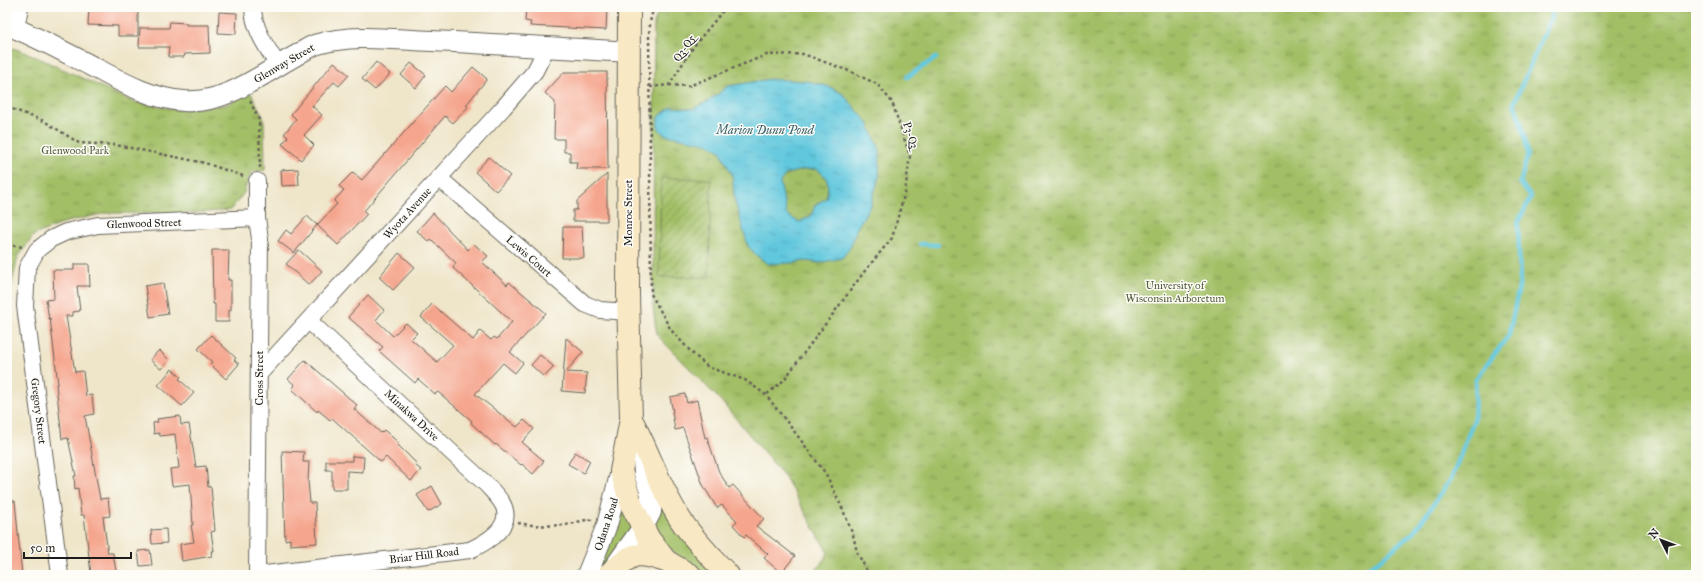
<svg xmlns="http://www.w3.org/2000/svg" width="1703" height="582" viewBox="0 0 1703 582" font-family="'IM FELL Great Primer',serif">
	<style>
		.grass { fill: #a3bf66; stroke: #606e41 }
		.park { fill: url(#park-tufts); stroke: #606e41 }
		.garden { fill: url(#garden-furrows); stroke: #606e41 }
		.water { fill: url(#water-ripples); stroke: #3e727c; fill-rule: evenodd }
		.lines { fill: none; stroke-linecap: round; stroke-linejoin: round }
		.stream { stroke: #60c7dd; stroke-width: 4.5 }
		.building { fill: #f5a58d }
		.minor-casing { stroke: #666359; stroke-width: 18 }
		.tertiary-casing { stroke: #666359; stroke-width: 22 }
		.secondary-casing { stroke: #666359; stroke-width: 24 }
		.path { stroke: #666359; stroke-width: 2.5; stroke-dasharray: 3 3; stroke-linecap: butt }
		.minor { stroke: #fff; stroke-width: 16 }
		.tertiary { stroke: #fff; stroke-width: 20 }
		.secondary { stroke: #f8e8c3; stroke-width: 22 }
		.labels { text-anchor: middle; stroke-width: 3; stroke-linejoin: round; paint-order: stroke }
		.street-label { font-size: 11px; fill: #1c1c1c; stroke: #fdfcf7 }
		.park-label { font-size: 11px; fill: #525d3a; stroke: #fdfcf7 }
		.water-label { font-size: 12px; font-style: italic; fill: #376069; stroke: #fdfcf7 }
	</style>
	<defs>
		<pattern id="park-tufts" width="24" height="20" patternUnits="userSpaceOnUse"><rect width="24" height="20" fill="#a3bf66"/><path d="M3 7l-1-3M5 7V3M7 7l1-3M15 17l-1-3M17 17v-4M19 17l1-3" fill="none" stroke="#849a53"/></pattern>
		<pattern id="garden-furrows" width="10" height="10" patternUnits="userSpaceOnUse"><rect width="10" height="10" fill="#a3bf66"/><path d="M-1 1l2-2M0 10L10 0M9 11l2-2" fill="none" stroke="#849a53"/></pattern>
		<pattern id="water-ripples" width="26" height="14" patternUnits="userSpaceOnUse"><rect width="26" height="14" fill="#60c7dd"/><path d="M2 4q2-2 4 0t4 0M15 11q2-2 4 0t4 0" fill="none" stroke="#53aabd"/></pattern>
	</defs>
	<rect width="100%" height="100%" fill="#fdfcf7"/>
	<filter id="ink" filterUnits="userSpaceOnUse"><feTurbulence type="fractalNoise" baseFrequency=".025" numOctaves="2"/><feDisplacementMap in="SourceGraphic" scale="8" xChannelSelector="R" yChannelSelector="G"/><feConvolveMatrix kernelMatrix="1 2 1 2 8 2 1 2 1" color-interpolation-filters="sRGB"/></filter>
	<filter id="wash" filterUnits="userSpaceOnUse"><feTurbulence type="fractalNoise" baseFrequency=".012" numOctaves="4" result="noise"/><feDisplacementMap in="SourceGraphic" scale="16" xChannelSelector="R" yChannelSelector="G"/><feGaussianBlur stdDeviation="0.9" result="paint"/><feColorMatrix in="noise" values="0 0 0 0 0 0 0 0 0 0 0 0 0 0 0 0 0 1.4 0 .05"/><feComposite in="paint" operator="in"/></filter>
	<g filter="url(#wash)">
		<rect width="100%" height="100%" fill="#efe6ca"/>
		<path class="grass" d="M645 453 723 575H708L679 557 667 548 651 526Z
			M621 493 636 528 601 575H593Z"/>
		<path class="park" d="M660 7H1696V575H813L828 553 785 477 720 400 657 335 653 308 654 23Z
			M7 46 30 54 134 102 178 110 225 105 251 93 264 119 265 170 251 172 244 193 230 210 183 214 106 213 66 222 34 235 18 257 11 287H7Z"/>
		<path class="garden" d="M661 178 711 179 709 277H659Z"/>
		<path class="water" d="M770 79 807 81 830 87 843 94 868 123 880 150 879 177 871 204 856 230 851 246 842 258 819 263 806 261 791 263 768 264 757 256 748 246 735 202 732 175 720 151 707 143 665 135C658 130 657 126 658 117L671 107 692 109 709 101 728 86ZM817 169C829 179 829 183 826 198L815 205 811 216 799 222 787 215 780 182 786 174 803 170Z"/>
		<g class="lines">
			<path class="stream" d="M907 77 936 58
				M920 244 938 245
				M1354 575 1376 563 1414 532 1451 479 1474 420 1476 379 1509 335 1520 282 1518 222 1531 197 1520 183 1528 154 1523 129 1514 103 1551 17V7"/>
		</g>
		<g id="blocks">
			<path class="building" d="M89 7H138V36H118V26L88 25Z
				M526 7H607L606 30 530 26 531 22 525 21Z
				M219 12 237 13 236 34 218 33Z
				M170 22 186 23V25H209L210 53 185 54 184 57H168L169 47H139L140 28H169Z
				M334 62 349 75 339 86 334 82 312 106 322 115 304 135 314 145 301 160 282 144 288 137 284 134 296 119 291 114Z
				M376 62 390 74 375 90 362 79Z
				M411 63 426 75 416 88 401 75Z
				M473 67 487 79 466 105 468 107 453 123 445 116 364 211 367 214 338 245 317 225 294 253 278 241 286 230 291 234 307 216 317 225 337 204 334 201 344 190 339 186 353 172 362 180 445 86 451 92Z
				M564 72H607L608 169H576L577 162H570V152H564V139H554L555 102 545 93Z
				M489 157 510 176 496 191 475 172Z
				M298 169 299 185 282 186 281 170Z
				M607 174V221H573V210H577V201Z
				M433 213 468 250 474 244 488 256 482 262 507 285 509 282 546 313 510 352 523 363 515 373 503 363 475 394 517 427 524 420 534 429 522 442 544 461 533 474 522 464 521 465 496 444 495 445 471 423 472 421 438 392 435 394 418 379 415 383 379 351 383 347 348 317 368 295 384 310 376 320 393 336 406 323 417 333 411 339 437 362 453 345 421 317 432 304 473 340 480 331 491 340 494 337 497 339 512 322 453 268 456 263 431 239 429 242 417 231Z
				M563 227H582L584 258H562Z
				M212 250H229L228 280H231V310H229V322H215V304H213Z
				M299 250 322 271 309 285 286 264Z
				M399 253 415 267 393 290 379 277Z
				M74 264H89L90 286H77L80 311 73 312V316H66L75 372 83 371 86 396 92 395 94 414 85 416 100 499 108 498 110 516 103 517 108 553H113L116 571 91 574 84 515H81L78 488 75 489 74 476H76L68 438 62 439 56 384H58L50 318 49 319 46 300 54 299 53 270H74Z
				M163 283 168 314 150 317 145 286Z
				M211 335 236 358 234 360 239 364 226 379 210 364 212 362 198 349Z
				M566 338 583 352 566 372 587 373 585 393 562 391Z
				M159 350 169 360 161 369 150 360Z
				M540 355 554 367 544 377 531 365Z
				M305 360 357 405 354 409 381 433 384 430 399 443 397 444 417 464 415 465 421 470 411 481 386 457 381 462 332 418 330 420 318 410 317 412 292 389 295 385 288 379Z
				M172 369 181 377 179 379 194 393 182 406 158 385Z
				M685 394 687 403 697 400 705 438 707 437 719 472 729 488 733 485 764 519 756 526 795 556 781 573 764 558 768 554 746 535 744 537 733 525 737 521 722 505 717 508 703 485 683 428 675 430 672 412H673L670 397Z
				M180 416 181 425 189 424 196 467 206 466 208 487H211L215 531 211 532 214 551H211L212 556 182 561 180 544 194 542 191 525H193L190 484 172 486 170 469 179 468 175 434 160 436 159 433 154 434 153 423 158 422 157 419Z
				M282 451 304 452 303 462H309L308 481 310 503H315L317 543 290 545V539L285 540Z
				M575 452 590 461 584 473 568 464Z
				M352 456 364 457 363 472 347 471V489H332V470H326V461H352Z
				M432 486 442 504 428 512 417 495Z
				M7 501H15L22 575H7Z
				M166 529 167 543 152 544 151 530Z
				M150 550 152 565 140 566 138 551Z"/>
		</g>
	</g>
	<g filter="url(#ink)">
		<use href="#blocks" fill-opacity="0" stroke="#666359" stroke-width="1"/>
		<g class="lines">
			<g class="minor-casing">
				<path id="minor" d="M253 7C253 28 267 48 278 65
					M16 29 20 7
					M439 178 585 304 600 310 629 312
					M257 181V218L260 239 257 575
					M259 374 503 108 535 71 547 47
					M60 575 25 306 27 268 37 250 51 239 66 232 98 225 257 218
					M257 575 470 550C485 543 512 528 504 507 501 499 493 492 487 485L309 321"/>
			</g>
			<g class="tertiary-casing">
				<path id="tertiary" d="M7 25C40 38 70 55 101 71 127 85 154 99 184 101 226 104 260 75 295 56 302 52 310 46 318 44 355 33 395 40 432 41 498 44 563 48 629 52
					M613 569 643 527 651 512V494L644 473 642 446
					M587 575 607 525 621 471"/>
			</g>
			<g class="secondary-casing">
				<path id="secondary" d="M629 7 628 294 631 419 621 471 632 506 649 539 666 561 690 575
					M631 419C649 452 660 488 680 519 694 540 711 557 728 575
					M610 573C634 553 635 551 666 561"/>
			</g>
			<path class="path" d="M655 7 651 16 649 34 651 294 671 330 692 353 708 367 745 380 766 395 797 435 826 474 843 510 853 535 857 552 869 575
				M669 85 689 86 766 55 803 54 849 71 877 84 892 102 910 156 905 192 892 238 864 272 784 380 766 395
				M650 87 669 85 694 46 726 7
				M250 101 259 120 260 168
				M7 107 44 121 79 143 116 145 205 163 243 176
				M7 245 23 247
				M518 523C533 526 550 526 565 525 574 524 583 519 592 520"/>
			<use href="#minor" class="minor"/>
			<use href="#tertiary" class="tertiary"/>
			<use href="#secondary" class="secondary"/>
		</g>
	</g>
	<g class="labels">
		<g class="street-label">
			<text transform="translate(684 48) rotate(-55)" y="4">Q3-Q5</text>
			<text transform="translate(284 63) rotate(-30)" y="4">Glenway Street</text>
			<text transform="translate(911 135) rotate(72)" y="4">P3-Q3</text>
			<text transform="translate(407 213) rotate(-48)" y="4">Wyota Avenue</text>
			<text transform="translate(628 213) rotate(-90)" y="4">Monroe Street</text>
			<text transform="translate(144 223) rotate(-2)" y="4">Glenwood Street</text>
			<text transform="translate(529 256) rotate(41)" y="4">Lewis Court</text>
			<text transform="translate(259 378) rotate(-90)" y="4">Cross Street</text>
			<text transform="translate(39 411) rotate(83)" y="4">Gregory Street</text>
			<text transform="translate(412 415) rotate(43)" y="4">Minakwa Drive</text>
			<text transform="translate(606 524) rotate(-72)" y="4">Odana Road</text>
			<text transform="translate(424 555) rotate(-7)" y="4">Briar Hill Road</text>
		</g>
		<g class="park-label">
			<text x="75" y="154">Glenwood Park</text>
			<text x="1175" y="289">University of<tspan x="1175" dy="13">Wisconsin Arboretum</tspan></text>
		</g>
		<g class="water-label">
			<text x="765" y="134">Marion Dunn Pond</text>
		</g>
	</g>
	<rect width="1703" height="582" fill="none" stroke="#fdfcf7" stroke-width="24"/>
	<g transform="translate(1661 540) rotate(312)" stroke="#fdfcf7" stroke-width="3" paint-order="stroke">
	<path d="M0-3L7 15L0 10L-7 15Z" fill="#1c1c1c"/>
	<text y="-6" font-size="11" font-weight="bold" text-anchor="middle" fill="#1c1c1c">N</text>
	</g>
	<path d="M24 552v6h107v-6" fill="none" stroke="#1c1c1c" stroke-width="2"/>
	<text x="30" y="552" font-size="12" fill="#1c1c1c" stroke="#fdfcf7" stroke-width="3" paint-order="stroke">50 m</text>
</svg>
